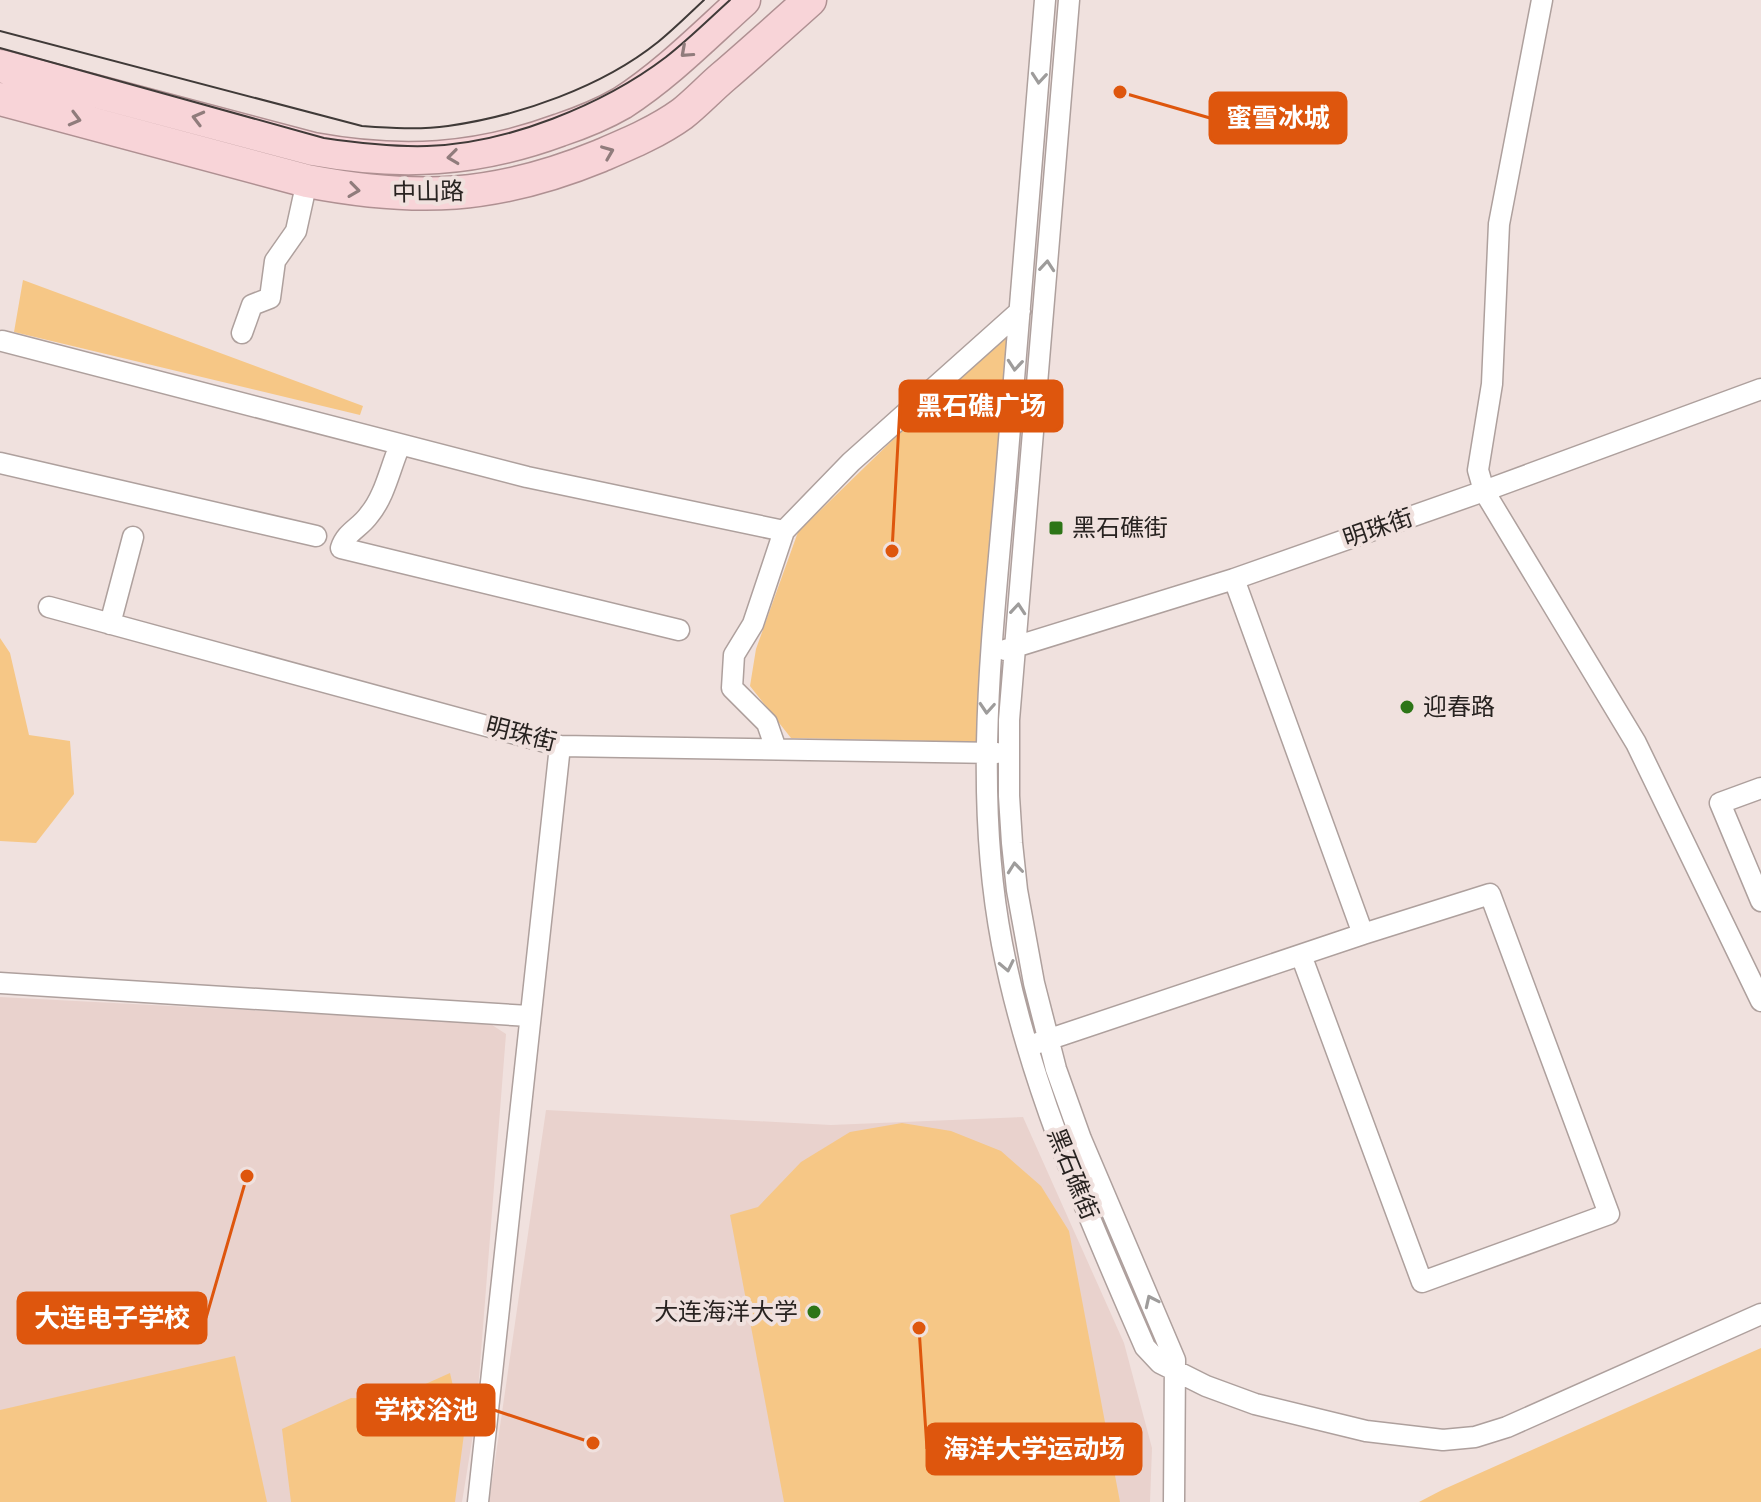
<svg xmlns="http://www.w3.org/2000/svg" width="1761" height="1502" viewBox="0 0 1761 1502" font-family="Figtree,'Noto Sans SC',sans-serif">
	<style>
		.built { fill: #e9d2cd }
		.green { fill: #f6c786 }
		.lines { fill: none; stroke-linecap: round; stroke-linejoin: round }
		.minor-casing { stroke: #aea09d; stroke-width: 23 }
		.trunk-casing { stroke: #af9092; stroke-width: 35 }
		.minor { stroke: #fff; stroke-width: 20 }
		.trunk { stroke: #f8d4d8; stroke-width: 32 }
		.tram { stroke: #403a38; stroke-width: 2 }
		.oneway { stroke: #907c7c }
		.oneway2 { stroke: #9e9c9b }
		.poi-dot { fill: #2d7517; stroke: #f0e1de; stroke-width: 3 }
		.labels { text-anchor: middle; stroke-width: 8; stroke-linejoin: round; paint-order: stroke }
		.street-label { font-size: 24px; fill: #282321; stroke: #f0e1de }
		.poi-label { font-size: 24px; fill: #282321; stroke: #f0e1de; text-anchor: start }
		.leader { fill: none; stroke: #de560d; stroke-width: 3 }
		.callout-dot { fill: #de560d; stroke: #f0e1de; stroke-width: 3 }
		.callout { fill: #de560d; stroke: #de560d; stroke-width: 3 }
		.callout-label { font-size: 26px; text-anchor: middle; font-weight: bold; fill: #fff }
	</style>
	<rect width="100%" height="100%" fill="#f0e1de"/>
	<path class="built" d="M0 997 489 1023 506 1034 476 1416 462 1502H0Z
		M546 1110 831 1125 1023 1117 1124 1343 1152 1448 1150 1502H489Z"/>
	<path class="green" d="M23 280 363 406 360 415 14 332Z
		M1011 325 977 742 791 738 750 686 756 649 798 532Z
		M0 638 10 653 29 735 70 741 74 794 36 843 0 841Z
		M902 1123 951 1131 1001 1151 1041 1186 1069 1231 1120 1502H784L730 1215 758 1207 801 1162 850 1132Z
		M1761 1348V1502H1419L1442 1490Z
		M235 1356 267 1502H0V1410Z
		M450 1373 464 1434 455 1502H291L282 1429 351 1398 392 1399Z"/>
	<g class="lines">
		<g class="minor-casing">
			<path id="minor" d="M1045 0C1032 163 1019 326 1005 489 992 641 973 793 1002 944 1029 1085 1088 1216 1145 1347L1160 1363 1206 1386 1255 1404 1366 1431 1443 1440 1475 1437 1507 1427 1761 1314
				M1069 0 1009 720V796L1012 843 1017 890 1034 983 1056 1069 1081 1139 1175 1360 1174 1502
				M1542 0 1499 224 1492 384 1478 470 1484 491 1636 743 1761 1001
				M242 333 252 305 270 298 275 261 296 231 307 181
				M2 341 527 477 784 531 753 624 734 655 732 688 767 723 776 749
				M400 445C390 468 385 496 369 515 360 528 346 532 341 548L679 630
				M0 463 316 536
				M784 531 851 462 1020 311
				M49 607 560 746 997 753
				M110 624 133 537
				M1005 650 1234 579 1484 491 1761 389
				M1761 788 1720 803 1761 901
				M1301 955 1422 1282 1609 1214 1490 894 1363 934
				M0 983 529 1016
				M1038 1043 1363 934 1234 579
				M478 1502 560 746"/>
		</g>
		<g class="trunk-casing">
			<path id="trunk" d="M0 66 313 149C401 165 476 161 560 130 581 123 603 114 622 103 667 74 705 35 744 0
				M0 99 307 181C417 202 495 199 600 156 628 144 657 132 682 114 696 103 709 89 723 77 752 52 781 26 810 0"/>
		</g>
		<use href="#minor" class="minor"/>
		<use href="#trunk" class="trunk"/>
		<path class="tram" d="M0 31 362 126C390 128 419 130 448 126 519 116 602 87 658 42 674 29 689 14 704 0
			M0 48 324 138C358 143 393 147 427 146 506 144 603 105 666 57 688 40 709 19 730 0"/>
	</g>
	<defs><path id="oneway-chevron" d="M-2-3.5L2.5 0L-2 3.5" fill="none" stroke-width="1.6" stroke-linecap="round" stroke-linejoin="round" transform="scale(2)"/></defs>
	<g class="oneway">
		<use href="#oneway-chevron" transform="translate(686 52) rotate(138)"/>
		<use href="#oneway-chevron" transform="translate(198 118) rotate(-165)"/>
		<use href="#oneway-chevron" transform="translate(75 119) rotate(15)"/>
		<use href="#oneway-chevron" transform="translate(608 152) rotate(-22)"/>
		<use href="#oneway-chevron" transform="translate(453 157) rotate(173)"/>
		<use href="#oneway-chevron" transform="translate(354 190) rotate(8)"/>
	</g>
	<g class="oneway2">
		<use href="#oneway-chevron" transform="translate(1039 78) rotate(95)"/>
		<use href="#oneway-chevron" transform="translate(1047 266) rotate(-85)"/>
		<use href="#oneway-chevron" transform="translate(1015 365) rotate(95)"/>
		<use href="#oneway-chevron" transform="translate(1018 609) rotate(-85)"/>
		<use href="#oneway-chevron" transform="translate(987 708) rotate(94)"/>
		<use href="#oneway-chevron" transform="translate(1015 868) rotate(-96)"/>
		<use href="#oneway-chevron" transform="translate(1007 966) rotate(78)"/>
		<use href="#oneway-chevron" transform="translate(1151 1301) rotate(-115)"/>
	</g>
	<g class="poi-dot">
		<rect x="1048" y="520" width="16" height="16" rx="4"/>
		<circle cx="1407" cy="707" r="8"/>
		<circle cx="814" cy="1312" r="8"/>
	</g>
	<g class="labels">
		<g class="street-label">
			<text transform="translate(428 192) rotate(-1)" y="8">中山路</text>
			<text transform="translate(1378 528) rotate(-19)" y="8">明珠街</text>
			<text transform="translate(521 734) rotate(14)" y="8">明珠街</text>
			<text transform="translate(1073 1174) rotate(68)" y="8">黑石礁街</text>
		</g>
		<g class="poi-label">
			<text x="1072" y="536">黑石礁街</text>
			<text x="1423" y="715">迎春路</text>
			<text x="798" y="1320" text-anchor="end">大连海洋大学</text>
		</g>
	</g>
	<path class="leader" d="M1120 92L1210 118M892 551L900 406M247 1176L206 1318M593 1443L494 1410M919 1328L927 1449"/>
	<g class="callout-dot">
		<circle cx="1120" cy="92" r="8"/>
		<circle cx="892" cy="551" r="8"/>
		<circle cx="247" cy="1176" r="8"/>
		<circle cx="593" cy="1443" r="8"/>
		<circle cx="919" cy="1328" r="8"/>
	</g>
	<g class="callout">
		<rect x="1210" y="93" width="136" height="50" rx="8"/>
		<rect x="900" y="381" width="162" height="50" rx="8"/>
		<rect x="18" y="1293" width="188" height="50" rx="8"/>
		<rect x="358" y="1385" width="136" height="50" rx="8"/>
		<rect x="927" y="1424" width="214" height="50" rx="8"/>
	</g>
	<g class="callout-label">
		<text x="1278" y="127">蜜雪冰城</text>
		<text x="981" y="415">黑石礁广场</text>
		<text x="112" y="1327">大连电子学校</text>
		<text x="426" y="1419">学校浴池</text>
		<text x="1034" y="1458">海洋大学运动场</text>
	</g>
</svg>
